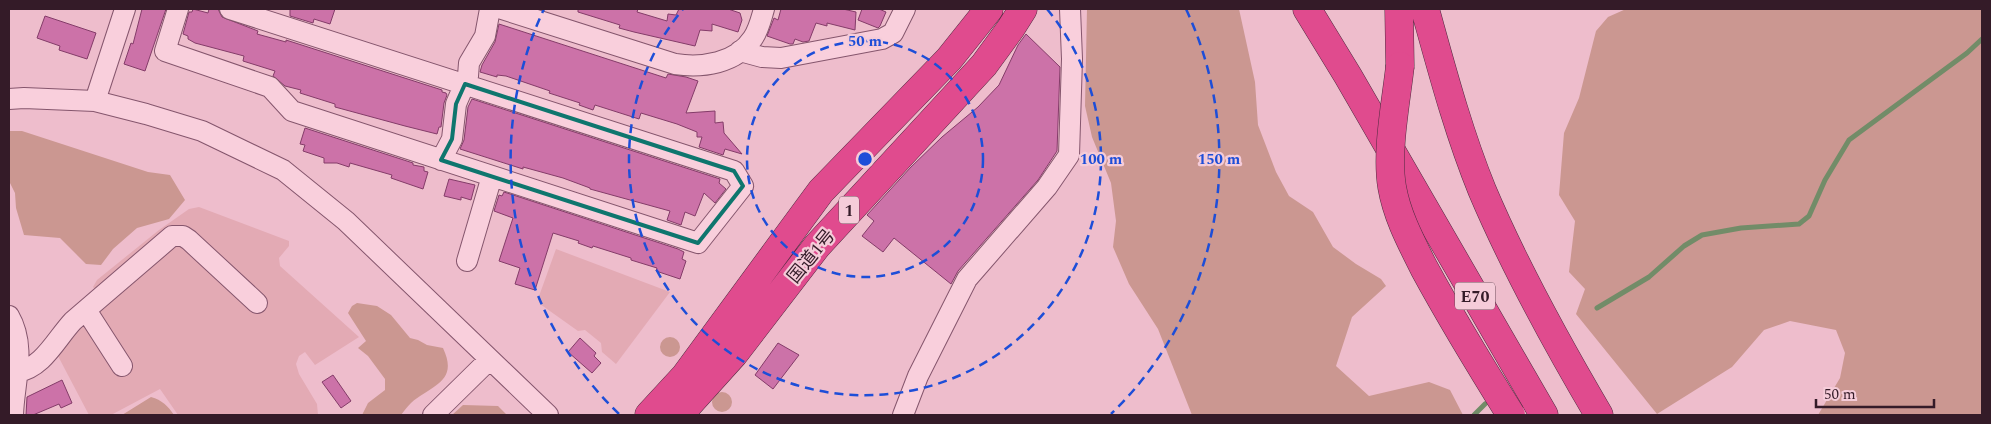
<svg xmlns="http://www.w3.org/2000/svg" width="1991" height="424" viewBox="0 0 1991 424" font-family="Spectral,'Noto Sans JP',serif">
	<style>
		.farmland { fill: #e3aab4 }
		.green { fill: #cb9791 }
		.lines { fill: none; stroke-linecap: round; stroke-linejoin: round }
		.stream { stroke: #728c68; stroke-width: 5 }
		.building { fill: #cc72a8; stroke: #843c69 }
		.minor-casing { stroke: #85566d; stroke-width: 22 }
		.highway-casing { stroke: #522b41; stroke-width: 29 }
		.minor { stroke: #f9cfdc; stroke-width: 20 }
		.highway { stroke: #e04b8e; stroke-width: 28 }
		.highway-bridge-casing { stroke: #522b41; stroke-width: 29; stroke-linecap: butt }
		.highway-bridge { stroke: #e04b8e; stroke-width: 28 }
		.marked { fill: none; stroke: #0f766e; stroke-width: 4; stroke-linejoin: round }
		.ring { fill: none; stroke: #1d4ed8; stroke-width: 2.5; stroke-dasharray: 9 6 }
		.labels { text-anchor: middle; stroke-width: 4.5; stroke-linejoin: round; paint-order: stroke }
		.shield { fill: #f5ccd9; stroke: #6e505d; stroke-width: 1 }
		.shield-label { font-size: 16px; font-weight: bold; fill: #341b28 }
		.street-label { font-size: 18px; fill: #341b28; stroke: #f5ccd9 }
		.centre { fill: #1d4ed8; stroke: #f5ccd9; stroke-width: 2.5 }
		.ring-label { font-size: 15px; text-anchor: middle; font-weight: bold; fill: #1d4ed8; stroke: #f5ccd9; stroke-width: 4.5; stroke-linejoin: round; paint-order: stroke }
	</style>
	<rect width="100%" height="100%" fill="#eebdcc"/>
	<path class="farmland" d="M199 207 289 241V246L279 258 280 266 359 337 315 365 305 352 299 356 296 364 299 374 317 404 318 415H178L160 389 111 415H89L58 356 61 347 81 325 105 308 107 304 93 287 97 280 159 230 189 209Z
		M556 249 670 292 616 364 602 352 601 343 585 330 578 331 540 304 538 299Z"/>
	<path class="green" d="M1087 9H1239L1255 82 1258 125 1276 172 1289 196 1313 212 1333 247 1356 264 1381 279 1386 286 1352 317 1336 366 1369 396 1429 382 1450 390 1463 415H1192L1158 329 1129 284 1113 247 1116 221 1111 183 1092 137 1085 106Z
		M1626 9H1982V415H1818L1840 378 1845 353 1836 330 1790 321 1764 330 1732 367 1657 414 1576 314 1585 289 1569 272 1575 221 1559 195 1564 133 1579 98 1596 31 1608 17Z
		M9 131H22L148 172 170 175 185 200 169 219 137 228 113 249 101 265 86 264 60 238 24 235 16 208 15 193 9 181Z
		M357 303 377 306 391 315 410 338 418 340 427 345 443 348C459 382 432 385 411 403 407 407 404 411 401 415H362L368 403 385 390V379L368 356 358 348 366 341 348 313 352 306Z
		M660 347a10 10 0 1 1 20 0a10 10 0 1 1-20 0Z
		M712 402a10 10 0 1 1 20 0a10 10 0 1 1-20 0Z
		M151 397C162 400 168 406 174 415H122Z
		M463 405 498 406 507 415H452Z"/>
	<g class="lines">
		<path class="stream" d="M1597 308 1649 277 1684 246 1702 235 1741 228 1799 224 1809 216 1825 180 1849 140 1967 53 1982 39
			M1474 415 1485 404"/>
	</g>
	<path class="building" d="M142 9H166L145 71 124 64 131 43 133 44Z
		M193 9 208 13 209 9H218L222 17 258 31 257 34 286 42V40L442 90V92L446 93 447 95 444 103 441 127H439L437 134 405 126 335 107V104L300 93 301 90 285 86 273 76 275 71 243 61 244 56 195 43 188 39V36L183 34 189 12H192Z
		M290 9H335L330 24 314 19 313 23 290 16Z
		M578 9H638L637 12 667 21 668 14 676 15 679 9H728L740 13 742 20 738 32 712 24V31L700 30 695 46 634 32 619 28 620 25 578 12Z
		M781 9H843L856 12 855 30 827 23V26L816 23 809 41 803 42 795 39 793 44H790L767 36 774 18 778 20Z
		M862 9H879L886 12 880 26 878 28 858 20Z
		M45 16 96 33 87 59 59 50 60 46 37 38Z
		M499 24 666 78 668 74 686 77 698 81 686 113 715 111V123L723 122 724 133 742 154 725 149 723 155 699 147 702 137H697V132L677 124 641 113 639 119 595 105 593 110 579 105 580 103 549 93 550 91 506 76 497 75V77L480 72 482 65 495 42Z
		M1026 34 1060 67 1057 151 1038 180 958 271 951 284 894 238 883 252 862 236 874 221 867 215 911 167 942 137 978 107 999 85 1018 45Z
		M472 99 720 179 719 183 726 189 715 203 704 193 695 216 685 212 681 225 667 220 670 211 590 189V188L563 178 523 167V169L460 149 464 140 468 107Z
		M305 128 413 163V165L424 167V171L428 172 423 189 391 178 392 175 350 163 349 167 337 163H324V158L303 151 305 145 300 144Z
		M449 179 475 185 471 200 461 197V200L444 196Z
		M504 192 678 249 684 252 682 259 686 261 680 279 656 271 657 268 631 260V258L593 246 592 248 578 243 579 241 553 233 535 290 515 284 520 268 499 261 513 218 494 211 499 195 502 196Z
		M580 338 596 353 594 356 601 363 592 373 568 352Z
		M778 343 799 355 773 389 755 375Z
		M333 375 351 401 341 408 322 382Z
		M62 380 72 403 61 408 59 404 33 415H26L27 397Z"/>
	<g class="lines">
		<g class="minor-casing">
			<path id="minor" d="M178 9 165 51 270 87 292 111 698 243 743 186 734 171 230 9
				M502 9 675 64C702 68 736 64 753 38 759 29 761 19 764 9
				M740 51 762 57 781 58 882 39 893 33 905 9
				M9 99 24 98 95 101 146 114 202 131 283 170 346 221 548 415
				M95 101 125 9
				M441 160 452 139 456 104 468 76 469 63 485 36 490 9
				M467 261 492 176
				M86 310 122 366
				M9 316C27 347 14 382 13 415
				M17 372C43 368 56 339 73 321L172 236H183L189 240 257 303
				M433 415 489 360
				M903 415 918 376 967 279 1047 187 1069 155 1072 59 1070 9"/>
		</g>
		<g class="highway-casing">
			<path id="highway" d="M1307 9 1348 76 1544 415
				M1399 9 1400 66
				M1425 9C1442 70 1458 131 1482 190 1515 268 1556 342 1599 415
				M649 415 685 376 821 191 949 59 989 9
				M679 415 734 354 817 246 984 65 1011 28 1023 9"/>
		</g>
		<use href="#minor" class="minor"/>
		<use href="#highway" class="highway"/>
		<g class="highway-bridge-casing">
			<path id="highway-bridge" d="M1400 66C1396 102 1386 152 1392 187 1397 216 1411 242 1424 268 1451 318 1481 367 1511 415"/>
		</g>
		<use href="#highway-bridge" class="highway-bridge"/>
	</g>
	<path class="marked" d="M465 84 734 171 743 186 698 243 441 160 452 139 456 104Z"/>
	<g class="ring">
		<circle cx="865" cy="159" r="118"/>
		<path d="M1047 9A236 236 0 1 1 683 9"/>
		<path d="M619 414A354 354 0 0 1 544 9M1186 9A354 354 0 0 1 1111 414"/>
	</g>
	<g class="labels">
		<g class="shield">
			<rect x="839" y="196.5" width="20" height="27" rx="4"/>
			<rect x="1455" y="282.5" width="40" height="27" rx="4"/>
		</g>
		<g class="shield-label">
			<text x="849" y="216">1</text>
			<text x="1475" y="302">E70</text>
		</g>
		<g class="street-label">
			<text transform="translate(811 256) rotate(-51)" y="6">国道1号</text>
		</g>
	</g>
	<circle cx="865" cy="159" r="8" class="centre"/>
	<g class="ring-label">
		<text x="865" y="46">50 m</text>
		<text x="1101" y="164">100 m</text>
		<text x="1219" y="164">150 m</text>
	</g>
	<rect width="1991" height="424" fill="none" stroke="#341b28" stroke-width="20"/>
	<path d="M1816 399v8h118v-8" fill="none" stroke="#341b28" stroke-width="2.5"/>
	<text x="1824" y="399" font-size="15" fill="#341b28" stroke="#f5ccd9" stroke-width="4" paint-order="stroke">50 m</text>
</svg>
